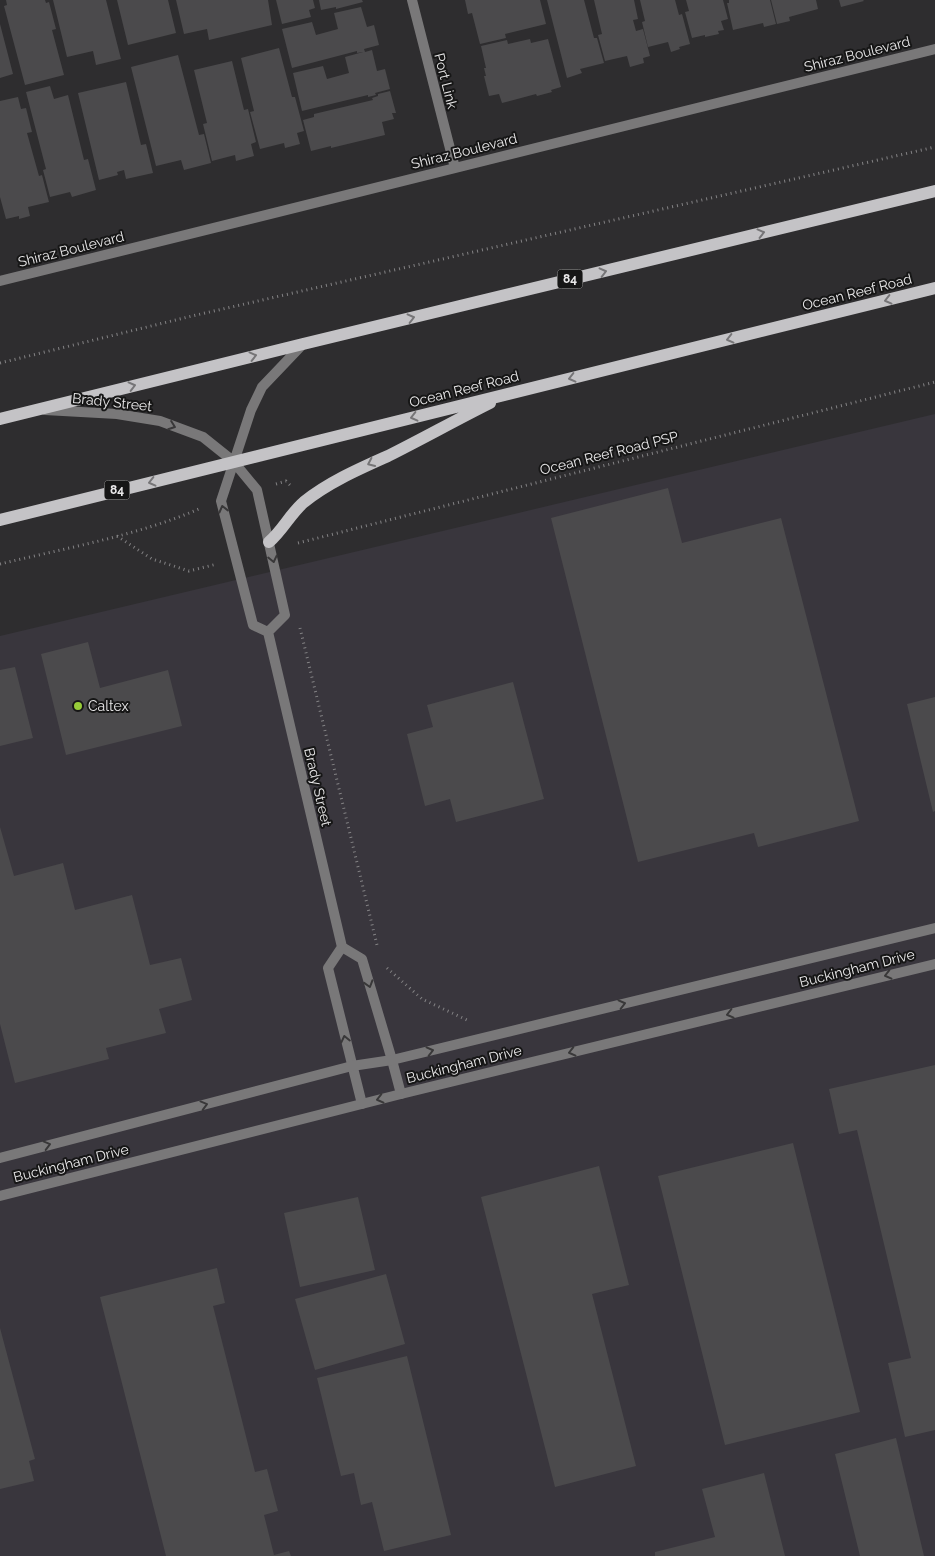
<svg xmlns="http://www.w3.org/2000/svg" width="935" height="1556" viewBox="0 0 935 1556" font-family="Raleway,sans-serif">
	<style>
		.built { fill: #39363d }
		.building { fill: #4b4a4c }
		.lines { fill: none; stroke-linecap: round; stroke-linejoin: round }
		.path { stroke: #848385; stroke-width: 3; stroke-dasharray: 1 4; stroke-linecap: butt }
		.minor { stroke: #797879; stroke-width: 10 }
		.tertiary { stroke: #797879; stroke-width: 10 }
		.primary { stroke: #c4c3c6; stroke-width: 12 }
		.oneway { stroke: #767577 }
		.oneway2 { stroke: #393839 }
		.poi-dot { fill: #97cc39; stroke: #161616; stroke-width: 2 }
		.labels { text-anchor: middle; stroke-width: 4; stroke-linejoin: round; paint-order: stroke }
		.shield { fill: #161616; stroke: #aaa; stroke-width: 1 }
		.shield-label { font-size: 12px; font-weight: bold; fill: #eae9ea }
		.street-label { font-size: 14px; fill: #eae9ea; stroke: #161616 }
		.poi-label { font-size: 14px; fill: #eae9ea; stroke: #161616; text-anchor: start }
	</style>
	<rect width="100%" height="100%" fill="#2e2d2f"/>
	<path class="built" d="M935 414V1556H0V636Z"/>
	<path class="building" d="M6 0H45L46 3 49 2 56 29 52 30 64 75 25 85 4 6 7 5Z
		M53 0H106L121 59 96 65 93 51 67 57Z
		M117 0H168L176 33 128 45Z
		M176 0H268L272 25 209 40 207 29 184 34Z
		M276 0H313L315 8 309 10 311 17 282 24Z
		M319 0H362L363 2 336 9V7L321 10Z
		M465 0H540L546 24 505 34 506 38 480 44 472 13 468 14Z
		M547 0H584L594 38H597L604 63 580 69 582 73 567 78Z
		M594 0H634L638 19 633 20 636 31 643 29 650 56 643 58 644 63 630 67 627 56 605 61 598 35 602 34Z
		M640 0H675L679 15 682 14 690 44 679 47 680 49 671 52 668 42 648 47 642 22 645 21Z
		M686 0H723L728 19 721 21 724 30 718 31 719 34 705 37V35L692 38 685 12 689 11Z
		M729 0H770L776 24 764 27 763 23 733 30 727 3H729Z
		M771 0H816L818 9 789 17 790 21 777 24Z
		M839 0H863L864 1 841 7Z
		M361 7 367 27 374 25 379 45 364 49 365 52 372 50 377 71 385 69 390 89 375 93 376 95 368 97V95L302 111 293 73 323 66 327 79 349 73 345 57 363 52 357 53V51L292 68 282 29 312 22 316 35 338 29 334 13Z
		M0 24 13 74 0 78Z
		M530 39 531 43 548 39 561 87 551 90 552 92 537 96 536 94 502 103 499 94 489 96 484 76H486L484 68H486L481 46 507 40 508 44Z
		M279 48 292 97H295L304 131 297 133 300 144 285 148 284 143 260 149 250 112 254 111 241 58Z
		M178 55 199 135 204 134 211 163 184 170 181 160 156 166 131 67Z
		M232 61 244 110 248 109 256 142 251 144 254 156 236 161 235 155 212 161 203 124 207 123 194 70Z
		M126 82 141 145 146 144 153 173 126 179 124 170 117 172 118 175 99 180 78 93Z
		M50 86 54 99 68 95 84 160 88 159 96 190 72 197 70 192 50 197 43 170 46 169 26 92Z
		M390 91 396 113H392L394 119 382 122 385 135 331 148V146L311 151 303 120 314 117V114L373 100 372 98 378 96V94Z
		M18 97 21 109 26 108 32 132 27 133 39 176 42 175 49 202 28 207 30 216 19 219V216L6 219 0 197V101Z
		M668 488 682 543 781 518 859 821 758 847 754 833 638 862 551 518Z
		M88 642 100 688 168 670 182 726 66 755 41 654Z
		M15 667 33 738 0 746V670Z
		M513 682 544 799 456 822 450 799 425 806 407 734 433 727 427 705Z
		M935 697V811L933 812 907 704Z
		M0 827 14 876 63 863 75 910 132 895 150 965 181 958 192 1000 159 1009 166 1033 106 1048 109 1059 15 1083 0 1024Z
		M935 1065V1430L905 1437 888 1363 911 1358 857 1130 839 1134 829 1089Z
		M793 1143 860 1412 725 1445 658 1176Z
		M599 1166 629 1285 592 1294 636 1466 555 1487 481 1197Z
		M358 1197 375 1270 300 1287 284 1213Z
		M217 1268 225 1303 213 1306 255 1472 267 1469 278 1511 264 1515 274 1555 289 1551 291 1556H166L100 1297Z
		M386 1274 405 1344 315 1370 295 1299Z
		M0 1328 35 1459 29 1461 34 1481 0 1489Z
		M407 1356 451 1535 384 1551 372 1502 361 1505 354 1473 341 1476 317 1378Z
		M896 1438 924 1556H860L835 1454Z
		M764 1473 785 1556H655V1552L715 1537 702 1489Z"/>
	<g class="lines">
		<path class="path" d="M0 363 192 316 935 147
			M276 484 286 481 290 485
			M117 536 152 559 189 571 217 564
			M298 543 935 382
			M0 564C66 548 140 535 201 508
			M300 628 377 945
			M387 968 422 999 467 1020"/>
		<path class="minor" d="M412 0 455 168
			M0 281 935 49
			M45 410 117 414 160 421 203 437 233 461 257 490 285 615 268 632
			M268 632 342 947 362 959 392 1060 401 1094
			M268 632 253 625 221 501 251 410 262 387 303 344
			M342 947 328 968 362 1104"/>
		<path class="tertiary" d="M0 1158 352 1066 392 1060 935 928
			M0 1196 401 1094 935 964"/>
		<path class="primary" d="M0 419 303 344 935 191
			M0 520 935 288
			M269 542C283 530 290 514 304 502 329 482 359 469 388 456 422 439 456 420 490 403"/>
	</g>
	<defs><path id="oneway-chevron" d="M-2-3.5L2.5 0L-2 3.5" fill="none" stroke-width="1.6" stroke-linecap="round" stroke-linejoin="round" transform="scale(1.25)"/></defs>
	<g class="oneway">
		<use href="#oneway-chevron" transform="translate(761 233) rotate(-14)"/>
		<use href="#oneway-chevron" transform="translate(603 272) rotate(-14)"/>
		<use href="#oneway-chevron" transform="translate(888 300) rotate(166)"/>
		<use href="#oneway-chevron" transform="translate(411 318) rotate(-14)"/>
		<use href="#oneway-chevron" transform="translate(730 339) rotate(166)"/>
		<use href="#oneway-chevron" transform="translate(253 356) rotate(-14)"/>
		<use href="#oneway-chevron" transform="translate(572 378) rotate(166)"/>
		<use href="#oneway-chevron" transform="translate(132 386) rotate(-14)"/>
		<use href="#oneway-chevron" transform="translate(414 417) rotate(166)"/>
		<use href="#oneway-chevron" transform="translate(371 463) rotate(155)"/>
		<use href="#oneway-chevron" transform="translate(152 482) rotate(166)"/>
	</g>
	<g class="oneway2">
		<use href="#oneway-chevron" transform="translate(172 426) rotate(20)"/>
		<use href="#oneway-chevron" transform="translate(223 509) rotate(-104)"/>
		<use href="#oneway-chevron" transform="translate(273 559) rotate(77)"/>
		<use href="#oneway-chevron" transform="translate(888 975) rotate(166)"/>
		<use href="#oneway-chevron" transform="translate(369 984) rotate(73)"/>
		<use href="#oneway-chevron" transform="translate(622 1004) rotate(-14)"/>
		<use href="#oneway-chevron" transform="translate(730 1014) rotate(166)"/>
		<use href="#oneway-chevron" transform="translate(345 1039) rotate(-103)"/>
		<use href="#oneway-chevron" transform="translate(430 1051) rotate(-14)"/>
		<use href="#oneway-chevron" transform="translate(572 1052) rotate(166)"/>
		<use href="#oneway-chevron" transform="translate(380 1099) rotate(166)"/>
		<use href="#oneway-chevron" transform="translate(204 1105) rotate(-15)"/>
		<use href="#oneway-chevron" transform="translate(47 1145) rotate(-15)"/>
	</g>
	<circle class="poi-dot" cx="78" cy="706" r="5"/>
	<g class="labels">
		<g class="shield">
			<rect x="557.5" y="269.5" width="25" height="19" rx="4"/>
			<rect x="104.5" y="480.5" width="25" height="19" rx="4"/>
		</g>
		<g class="shield-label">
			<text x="570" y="283">84</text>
			<text x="117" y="494">84</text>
		</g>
		<g class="street-label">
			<text transform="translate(857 54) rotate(-14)" y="5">Shiraz Boulevard</text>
			<text transform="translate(446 81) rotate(76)" y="5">Port Link</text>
			<text transform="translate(464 151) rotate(-14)" y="5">Shiraz Boulevard</text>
			<text transform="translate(71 249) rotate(-14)" y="5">Shiraz Boulevard</text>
			<text transform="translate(857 292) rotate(-14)" y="5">Ocean Reef Road</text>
			<text transform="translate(464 389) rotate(-14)" y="5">Ocean Reef Road</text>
			<text transform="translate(112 402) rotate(6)" y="5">Brady Street</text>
			<text transform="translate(609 453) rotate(-14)" y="5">Ocean Reef Road PSP</text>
			<text transform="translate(318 787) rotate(77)" y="5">Brady Street</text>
			<text transform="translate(857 968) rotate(-14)" y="5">Buckingham Drive</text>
			<text transform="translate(464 1064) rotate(-14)" y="5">Buckingham Drive</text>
			<text transform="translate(71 1163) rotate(-14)" y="5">Buckingham Drive</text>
		</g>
		<g class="poi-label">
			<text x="88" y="711">Caltex</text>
		</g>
	</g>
</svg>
